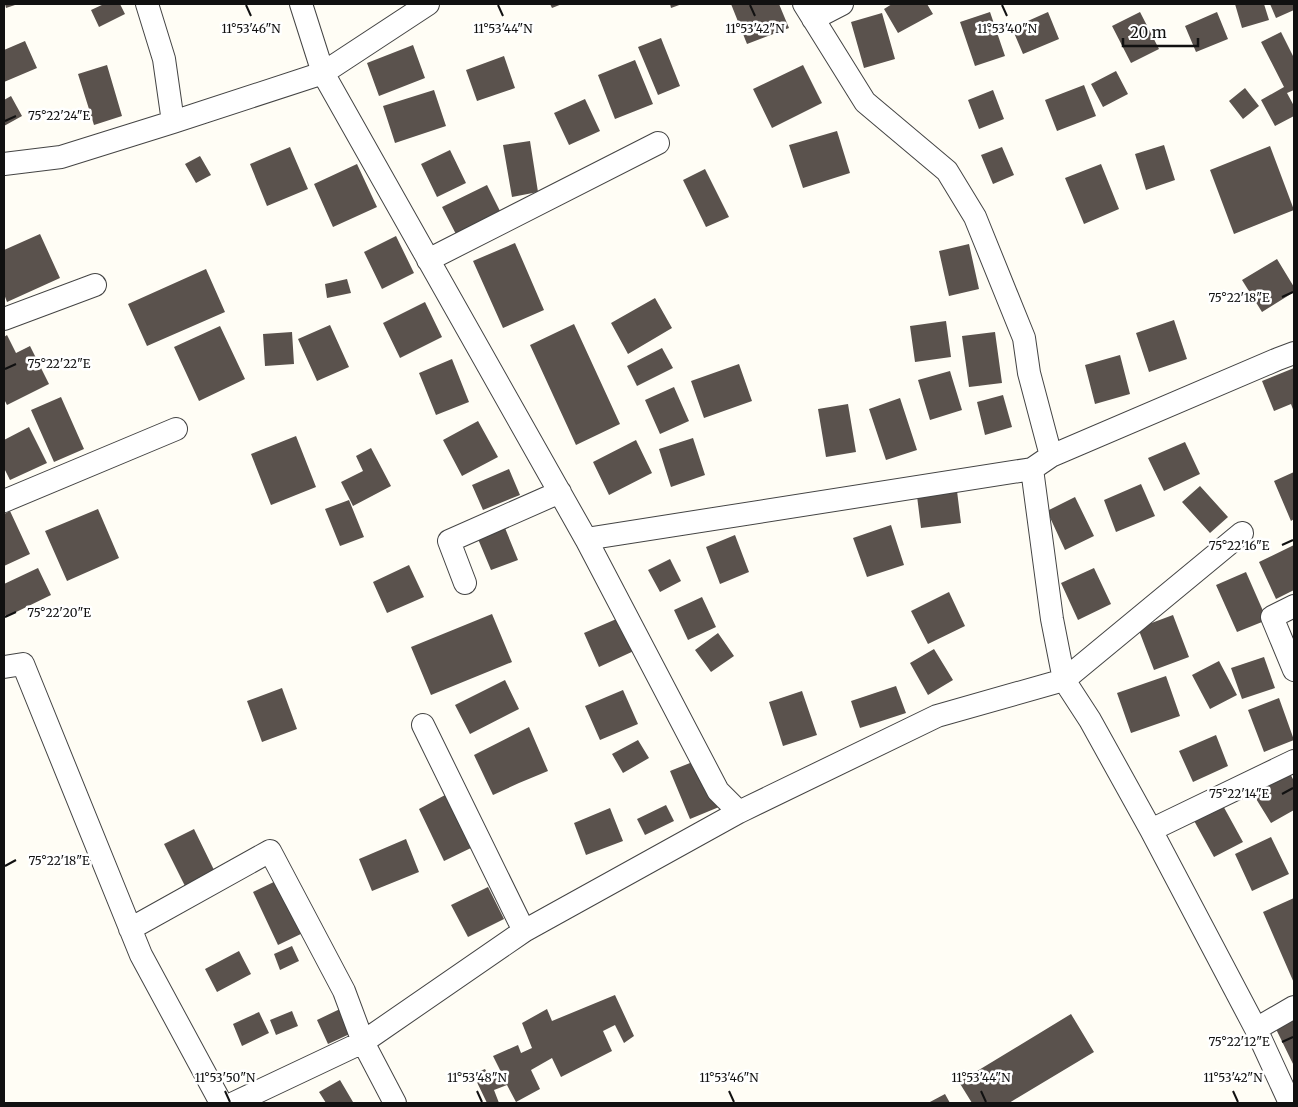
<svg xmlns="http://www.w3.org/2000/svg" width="1298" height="1107" viewBox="0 0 1298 1107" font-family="Merriweather,serif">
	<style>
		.building { fill: #5a524d }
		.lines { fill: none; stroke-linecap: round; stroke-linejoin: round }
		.minor-casing { stroke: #444; stroke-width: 24 }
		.minor { stroke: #fff; stroke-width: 22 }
		.ticks { fill: none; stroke: #111; stroke-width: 2 }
		.ticks-label { font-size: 12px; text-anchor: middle; fill: #111; stroke: #fff; stroke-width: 5; stroke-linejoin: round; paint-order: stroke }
	</style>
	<rect width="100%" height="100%" fill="#fffdf5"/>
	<path class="building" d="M5 4H18L6 8Z
		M104 4H120L125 14 99 27 91 10Z
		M550 4H562L552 8Z
		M670 4H682L671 8Z
		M731 4H779L789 28 747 44Z
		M892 4H927L933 14 898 33 884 9Z
		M1235 4H1264L1269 20 1242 28Z
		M1270 4H1294V10L1276 18Z
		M990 12 1005 56 975 66 960 22Z
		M1048 12 1059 39 1023 54 1012 28Z
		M1140 12 1159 49 1131 63 1112 26Z
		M1217 12 1228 39 1196 52 1185 26Z
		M882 13 895 59 864 68 851 22Z
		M1281 32 1294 58V90L1287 93 1294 106V116L1275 126 1261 100 1284 87 1261 42Z
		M661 38 680 86 658 95 638 47Z
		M25 41 37 68 4 82V50Z
		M413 45 425 78 379 96 367 63Z
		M504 56 515 88 477 101 466 70Z
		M635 60 653 104 615 119 598 75Z
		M107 65 122 116 94 125 78 74Z
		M803 65 822 103 772 128 753 89Z
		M1116 71 1128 94 1103 107 1091 84Z
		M1084 85 1096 116 1057 131 1045 100Z
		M1245 88 1259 106 1243 119 1229 101Z
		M434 90 446 126 395 143 383 106Z
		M993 90 1004 119 979 129 968 100Z
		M11 96 22 116 4 126V100Z
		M585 99 600 131 569 145 554 113Z
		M837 131 850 173 803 188 789 145Z
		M530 141 538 192 512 197 503 145Z
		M1164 145 1175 180 1146 190 1135 154Z
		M1270 146 1294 210 1234 234 1210 170Z
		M290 147 308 189 267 206 250 164Z
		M1002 147 1014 175 993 184 981 155Z
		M450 150 466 183 437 197 421 164Z
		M200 156 211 175 196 183 185 164Z
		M357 164 377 207 333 227 314 184Z
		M1101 164 1119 209 1084 224 1065 178Z
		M705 169 729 217 706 227 683 180Z
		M487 185 502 215 458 238 442 207Z
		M40 234 60 278 7 302 4 294V250Z
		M396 236 414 273 382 289 364 252Z
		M515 243 544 310 503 328 473 261Z
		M969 244 979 289 949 296 939 251Z
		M1277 259 1294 287V292L1262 312 1242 280Z
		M206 269 225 312 147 346 128 304Z
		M347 279 351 293 327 298 325 284Z
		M655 298 672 328 628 354 611 323Z
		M425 302 442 337 400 358 383 323Z
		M1174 320 1187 359 1149 372 1136 333Z
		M946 321 951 357 915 362 910 326Z
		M574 324 620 424 576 445 530 345Z
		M330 325 349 367 317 381 298 339Z
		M220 326 245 379 199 401 174 347Z
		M292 332 294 364 265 366 263 334Z
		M995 332 1002 383 969 387 962 336Z
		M7 335 16 353 30 346 49 384 7 405 4 399V337Z
		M662 348 673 368 637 386 627 366Z
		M1120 355 1130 394 1095 404 1085 365Z
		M452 359 469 402 436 415 419 373Z
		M739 364 752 401 704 418 691 381Z
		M1294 368V412L1291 404 1274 411 1262 381Z
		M950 371 962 410 930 420 918 380Z
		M674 387 689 421 660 434 645 400Z
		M1003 395 1012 427 985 435 977 402Z
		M61 397 84 449 54 462 31 410Z
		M900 398 917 450 886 460 869 409Z
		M848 404 856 452 826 457 818 409Z
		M478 421 498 457 462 476 443 440Z
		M29 427 47 463 10 480 4 468V440Z
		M296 436 316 487 271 505 251 454Z
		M693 438 705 475 671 487 659 449Z
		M636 440 652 473 609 495 593 462Z
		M1185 442 1200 474 1164 491 1148 458Z
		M371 448 391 486 353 506 341 482 363 471 356 456Z
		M509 469 520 495 483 510 472 485Z
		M1294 472V519L1291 521 1274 481Z
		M1141 484 1155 516 1116 532 1104 500Z
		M1200 486 1228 517 1210 533 1182 502Z
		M957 491 961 523 921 528 917 496Z
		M1075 497 1094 536 1065 550 1047 511Z
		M349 500 364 537 340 546 325 509Z
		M98 509 119 558 67 581 45 531Z
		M10 511 30 554 4 566V514Z
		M891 525 904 565 867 577 853 538Z
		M505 528 518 560 491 570 478 539Z
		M735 535 749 572 720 584 706 547Z
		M1294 545V590L1276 599 1259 562Z
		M670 559 681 581 660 592 648 570Z
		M409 565 424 597 387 613 373 582Z
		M38 568 51 595 6 617 4 612V584Z
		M1094 568 1111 604 1078 620 1061 583Z
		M1246 572 1267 620 1237 632 1216 585Z
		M949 592 965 626 928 644 911 611Z
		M702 597 716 627 688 640 674 610Z
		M492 614 512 662 431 695 411 647Z
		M1173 615 1189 657 1154 670 1138 628Z
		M621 617 636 650 599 667 584 633Z
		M718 633 734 656 711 672 695 650Z
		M934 649 953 680 928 695 910 663Z
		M1264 657 1275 688 1242 699 1231 668Z
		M1219 661 1237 695 1210 709 1192 675Z
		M1166 676 1180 716 1131 733 1117 693Z
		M505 680 519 709 470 734 455 705Z
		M896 686 906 713 860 728 851 701Z
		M282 688 297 729 262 742 247 701Z
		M623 690 638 724 600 740 585 706Z
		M802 691 817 735 783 746 769 702Z
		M1279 698 1294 740 1264 752 1248 710Z
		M529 727 548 771 519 783 493 795 474 755Z
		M1216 735 1228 766 1193 782 1179 751Z
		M638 740 649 758 623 773 612 754Z
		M700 759 719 807 690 819 670 771Z
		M1287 768 1294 781V810L1271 823 1250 789Z
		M447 794 473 847 444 861 419 809Z
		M1221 802 1243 842 1214 857 1192 817Z
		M666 805 674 821 645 835 637 819Z
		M610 808 623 841 586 855 574 823Z
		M194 829 215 872 185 886 164 844Z
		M1271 837 1289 874 1252 891 1235 854Z
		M406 839 419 872 372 891 359 859Z
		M280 879 305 932 278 945 253 892Z
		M488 887 504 919 468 937 451 905Z
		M1294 898V983L1263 912Z
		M292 946 299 961 280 970 274 954Z
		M239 951 251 974 217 992 205 969Z
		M615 995 634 1036 624 1043 615 1025 603 1031 612 1051 561 1077 552 1058 531 1070 540 1089 516 1102 507 1085 494 1090 499 1103H487L473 1074 485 1069 491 1081 502 1074 493 1056 518 1045 521 1053 532 1048 522 1023 547 1009 552 1021Z
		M342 1008 354 1032 328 1044 317 1020Z
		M292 1011 298 1026 276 1035 270 1020Z
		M259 1012 269 1033 242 1046 233 1024Z
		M1071 1014 1094 1052 1009 1103H972L959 1082Z
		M1294 1020V1066L1276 1029Z
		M340 1080 353 1102 350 1103H326L319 1092Z
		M945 1094 950 1103H928Z"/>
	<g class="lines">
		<g class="minor-casing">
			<path id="minor" d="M147 4 164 59 173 122
				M301 4 323 73 428 4
				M804 4 865 102 947 171 975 217 1024 338 1029 373 1051 456
				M813 19 842 4
				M4 164 61 157 173 122 323 73 586 539 1032 469 1051 456 1278 359 1294 353
				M428 260 658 143
				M4 319 95 285
				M1032 469 1052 619 1064 680 1090 720 1151 830 1256 1029 1290 1103
				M4 501 176 429
				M586 539 718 791 739 812 937 716 1064 680 1242 533
				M465 583 449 541 560 492
				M1294 606 1272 617 1294 670
				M4 667 23 664 141 955 221 1103
				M423 725 524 931 739 812
				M1151 830 1294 761
				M130 929 270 851 344 991 363 1042 524 931
				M1256 1029 1294 1007
				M234 1103 363 1042 395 1103"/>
		</g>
		<use href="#minor" class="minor"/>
	</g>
	<path class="ticks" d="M246 5 251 16M498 5 503 16M750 5 755 16M1002 5 1007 16M5 121 16 116M1282 297 1293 292M5 369 16 364M1282 545 1293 540M5 617 16 612M1282 794 1293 788M5 866 16 860M1282 1042 1293 1037M225 1091 230 1102M477 1091 482 1102M729 1091 734 1102M981 1091 986 1102M1233 1091 1238 1102"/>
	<g class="ticks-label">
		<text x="251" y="33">11°53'46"N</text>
		<text x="503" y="33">11°53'44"N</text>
		<text x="755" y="33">11°53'42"N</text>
		<text x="1007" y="33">11°53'40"N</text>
		<text x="59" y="120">75°22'24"E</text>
		<text x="1239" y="302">75°22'18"E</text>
		<text x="59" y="368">75°22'22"E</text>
		<text x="1239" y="550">75°22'16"E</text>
		<text x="59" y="617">75°22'20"E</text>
		<text x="1239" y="798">75°22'14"E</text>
		<text x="59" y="865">75°22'18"E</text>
		<text x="1239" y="1046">75°22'12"E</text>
		<text x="225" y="1082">11°53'50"N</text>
		<text x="477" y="1082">11°53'48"N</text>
		<text x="729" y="1082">11°53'46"N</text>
		<text x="981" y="1082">11°53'44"N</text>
		<text x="1233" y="1082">11°53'42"N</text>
	</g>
	<rect width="1298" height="1107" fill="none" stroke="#111111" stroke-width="10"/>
	<path d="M1123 38v8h75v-8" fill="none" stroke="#111111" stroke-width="2.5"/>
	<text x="1130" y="38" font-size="15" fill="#111111" stroke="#ffffff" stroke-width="4" paint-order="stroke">20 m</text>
</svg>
